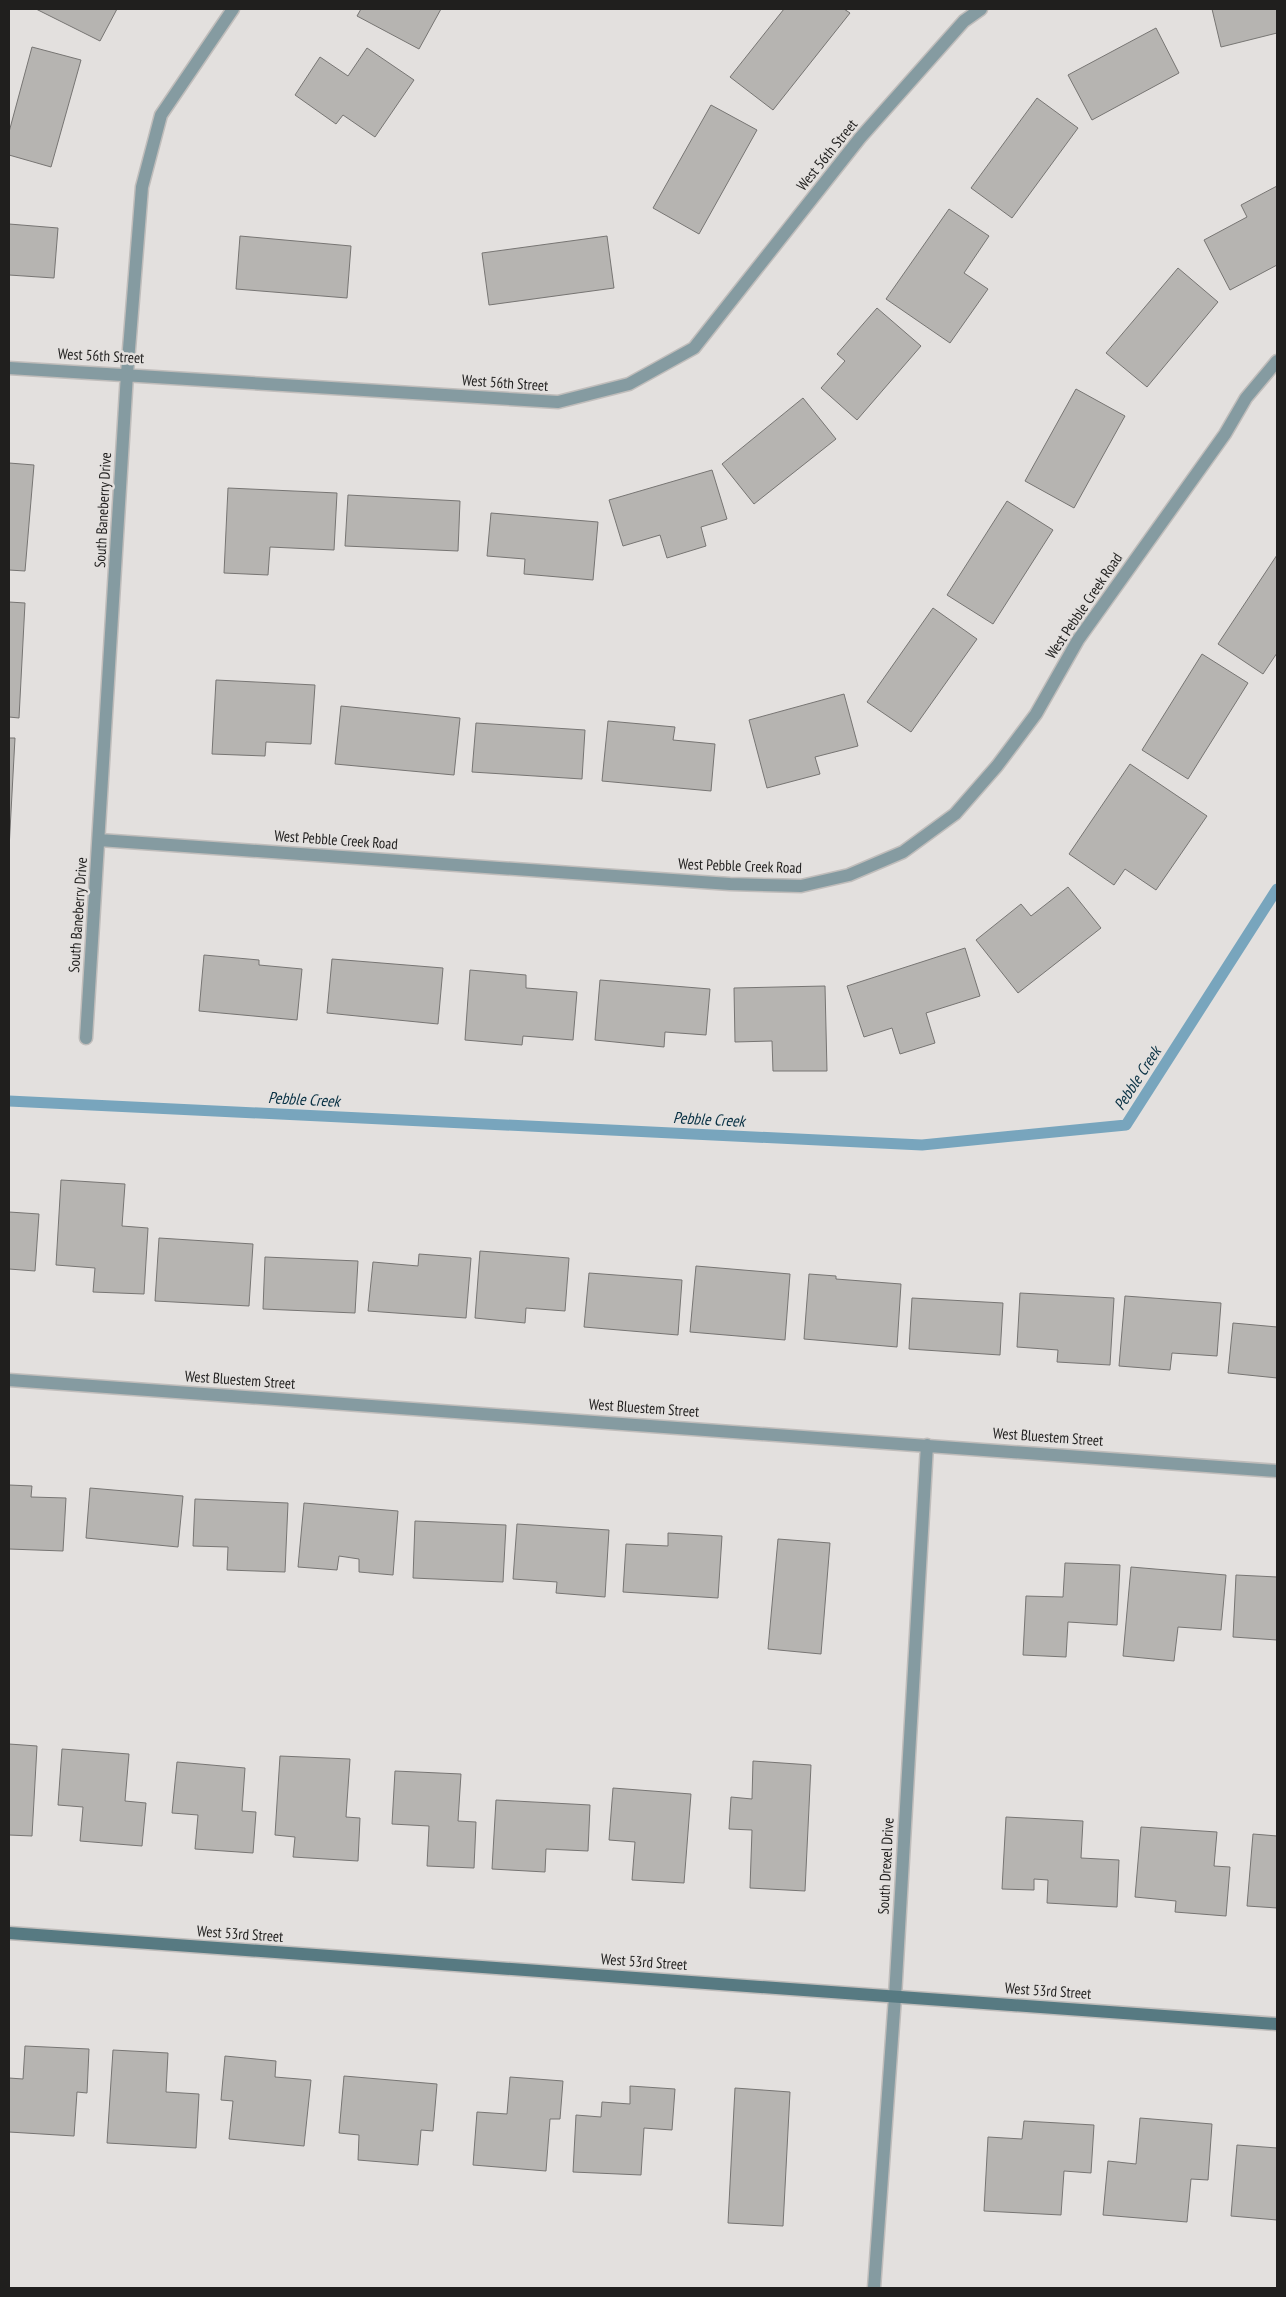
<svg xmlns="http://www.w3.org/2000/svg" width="1286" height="2297" viewBox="0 0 1286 2297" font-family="'PT Sans Narrow',sans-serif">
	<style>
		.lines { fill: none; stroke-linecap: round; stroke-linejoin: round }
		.stream { stroke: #78a5bd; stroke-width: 11 }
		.building { fill: #b6b4b1; stroke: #777573 }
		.street-casing { stroke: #c0bdbb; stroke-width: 15 }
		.secondary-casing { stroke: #c0bdbb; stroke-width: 15 }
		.street { stroke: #859ba1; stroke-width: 12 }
		.secondary { stroke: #577a82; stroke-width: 12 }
		.labels { text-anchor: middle; stroke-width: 5; stroke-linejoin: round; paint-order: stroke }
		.street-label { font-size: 15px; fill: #201f1e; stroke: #e3e0de }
		.water-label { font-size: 16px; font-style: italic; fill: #093144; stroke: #e3e0de }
	</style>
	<rect width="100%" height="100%" fill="#e3e0de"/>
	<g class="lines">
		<path class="stream" d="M9 1101 922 1145 1126 1125 1277 889"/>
	</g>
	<path class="building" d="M36 9H117L100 41Z
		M361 9H441L419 49 357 16Z
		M784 9H844L850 13 773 110 730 77Z
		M1212 9H1277V33L1221 47Z
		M1156 28 1179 73 1092 120 1068 75Z
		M32 47 81 60 51 167 9 155V132Z
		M367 48 414 80 375 137 343 115 336 124 295 95 320 57 348 76Z
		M1037 98 1078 128 1012 218 971 188Z
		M711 105 757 130 699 234 653 208Z
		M1277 186V265L1230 290 1204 240 1247 217 1241 205Z
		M949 209 989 236 964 273 988 289 950 343 886 299Z
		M9 224 58 228 54 278 9 275Z
		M240 236 351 246 347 298 236 289Z
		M607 236 614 288 489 305 482 253Z
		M1178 268 1218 302 1147 387 1106 353Z
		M877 308 921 346 857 420 821 388 845 361 837 354Z
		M1076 389 1125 416 1074 508 1025 481Z
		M803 398 836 439 754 504 722 464Z
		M9 463 34 465 25 571 9 570Z
		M712 470 727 519 701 527 706 546 667 558 660 535 623 546 609 500Z
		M228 488 337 493 334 550 270 547 268 575 224 573Z
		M348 495 460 501 458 551 345 546Z
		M1007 501 1053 530 993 624 947 595Z
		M491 513 598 522 593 580 524 574 525 559 487 556Z
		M1277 555V653L1263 674 1218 644Z
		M9 602 25 603 19 718 9 717Z
		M933 608 977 639 911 732 867 702Z
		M1202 654 1248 683 1188 779 1142 750Z
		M216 680 315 685 311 744 266 742 265 756 212 754Z
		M844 694 858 746 815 757 820 774 767 788 749 720Z
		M341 706 460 718 454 775 335 764Z
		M608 721 675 727 673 740 715 744 711 791 602 781Z
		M476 723 585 730 582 779 472 772Z
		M9 738H15L9 849Z
		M1130 764 1207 816 1156 890 1125 869 1114 885 1069 854Z
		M1068 887 1101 928 1018 993 976 940 1021 904 1031 916Z
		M965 948 980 996 926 1013 935 1043 900 1054 892 1028 864 1037 847 986Z
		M204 955 259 960V965L302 969 297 1020 199 1011Z
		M332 959 443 968 438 1024 327 1013Z
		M470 970 526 975V988L577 992 573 1040 523 1036 522 1045 465 1040Z
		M600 980 710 989 706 1035 665 1032 664 1047 595 1040Z
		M825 986 827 1071H773L772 1041 735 1042 734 988Z
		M61 1180 125 1184 122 1226 148 1228 144 1294 93 1292 95 1268 56 1265Z
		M9 1212 39 1214 35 1271 9 1269Z
		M159 1238 253 1244 249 1306 155 1301Z
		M480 1251 569 1258 565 1311 526 1308 525 1323 475 1318Z
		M419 1254 471 1258 466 1318 368 1311 373 1262 418 1266Z
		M265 1257 358 1261 355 1313 263 1309Z
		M696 1266 790 1274 785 1340 690 1332Z
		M589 1273 682 1280 678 1335 584 1327Z
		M809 1274 836 1276V1279L901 1284 897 1347 804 1339Z
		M1020 1293 1114 1298 1110 1365 1057 1362 1058 1350 1017 1347Z
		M1125 1296 1221 1303 1217 1356 1172 1353 1170 1370 1119 1366Z
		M912 1298 1003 1303 1000 1355 909 1349Z
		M1233 1323 1277 1327V1378L1228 1373Z
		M9 1485 32 1486 31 1497 66 1498 63 1551 9 1549Z
		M90 1488 183 1496 178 1547 86 1538Z
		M195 1499 288 1503 285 1572 227 1570 228 1547 193 1546Z
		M304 1503 398 1511 393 1575 359 1572V1559L339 1556 337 1570 298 1567Z
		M415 1521 506 1525 503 1582 413 1578Z
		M517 1524 609 1530 605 1597 556 1593 557 1582 513 1579Z
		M668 1533 722 1536 718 1598 623 1592 626 1544 668 1546Z
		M778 1539 830 1543 821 1654 768 1649Z
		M1065 1563 1120 1565 1117 1625 1068 1622 1066 1657 1023 1655 1026 1596 1063 1597Z
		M1131 1567 1226 1575 1221 1630 1178 1627 1174 1661 1123 1656Z
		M1236 1575 1277 1577V1640L1233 1637Z
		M9 1744 37 1746 32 1836 9 1835Z
		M62 1749 129 1754 125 1801 146 1803 142 1846 80 1841 83 1807 58 1805Z
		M280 1756 350 1759 346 1817 360 1818 358 1861 293 1857 295 1837 275 1835Z
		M753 1761 811 1765 805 1891 750 1888 752 1830 729 1829 731 1797 752 1799Z
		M177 1762 245 1768 242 1811 256 1812 253 1853 195 1849 198 1815 172 1813Z
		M395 1771 461 1774 458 1821 476 1822 474 1868 427 1866 429 1826 392 1824Z
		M613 1788 691 1794 684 1883 632 1880 635 1842 609 1840Z
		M496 1800 590 1805 588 1851 546 1849 545 1872 492 1869Z
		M1006 1817 1083 1821 1081 1858 1119 1860 1117 1907 1047 1903 1048 1880 1034 1879V1890L1002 1889Z
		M1141 1827 1217 1832 1214 1866 1230 1867 1226 1916 1175 1912 1176 1901 1135 1897Z
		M1253 1834 1277 1836V1908L1247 1906Z
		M25 2046 89 2049 87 2093 77 2092 74 2136 9 2132V2078L23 2079Z
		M113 2050 168 2053 166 2092 199 2094 196 2148 107 2143Z
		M225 2056 276 2061 275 2077 311 2080 304 2146 229 2139 233 2101 221 2100Z
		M344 2076 437 2084 433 2131 421 2130 418 2165 358 2160 359 2135 339 2133Z
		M510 2077 563 2081 560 2119H550L546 2171 473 2165 477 2112 507 2114Z
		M630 2086 675 2089 672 2130 644 2128 641 2175 573 2172 576 2115 601 2117 602 2102 630 2104Z
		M735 2088 790 2092 783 2226 728 2223Z
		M1140 2118 1212 2124 1208 2180 1191 2179 1187 2222 1103 2215 1108 2161 1136 2164Z
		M1024 2121 1094 2125 1091 2173 1064 2171 1061 2215 984 2211 988 2137 1022 2139Z
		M1237 2145 1277 2148V2220L1231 2216Z"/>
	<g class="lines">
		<g class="street-casing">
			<path id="street" d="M9 368 558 402 629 384 694 348 860 138 964 21 981 9
				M99 840 730 884 801 886 849 875 903 852 955 814 997 766 1036 714 1078 640 1225 434 1246 398 1277 361
				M86 1038 127 374 142 187 161 115 233 9
				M9 1380 1277 1471
				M874 2288 895 1997 927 1445"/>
		</g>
		<g class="secondary-casing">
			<path id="secondary" d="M9 1933 1277 2024"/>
		</g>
		<use href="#street" class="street"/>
		<use href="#secondary" class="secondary"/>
	</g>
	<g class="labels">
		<g class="street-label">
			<text transform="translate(827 155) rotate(-51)" y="5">West 56th Street</text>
			<text transform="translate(101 356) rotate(3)" y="5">West 56th Street</text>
			<text transform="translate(505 383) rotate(4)" y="5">West 56th Street</text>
			<text transform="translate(103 510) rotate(-87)" y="5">South Baneberry Drive</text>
			<text transform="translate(1084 606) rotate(-56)" y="5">West Pebble Creek Road</text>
			<text transform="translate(336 840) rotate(4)" y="5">West Pebble Creek Road</text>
			<text transform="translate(740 866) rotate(2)" y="5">West Pebble Creek Road</text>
			<text transform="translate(78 915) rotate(-86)" y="5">South Baneberry Drive</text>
			<text transform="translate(240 1380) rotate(4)" y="5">West Bluestem Street</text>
			<text transform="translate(644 1408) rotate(4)" y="5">West Bluestem Street</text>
			<text transform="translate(1048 1437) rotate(4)" y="5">West Bluestem Street</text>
			<text transform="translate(886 1866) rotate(-87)" y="5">South Drexel Drive</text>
			<text transform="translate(240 1934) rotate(4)" y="5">West 53rd Street</text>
			<text transform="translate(644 1962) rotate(4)" y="5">West 53rd Street</text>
			<text transform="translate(1048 1991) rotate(4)" y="5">West 53rd Street</text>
		</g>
		<g class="water-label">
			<text transform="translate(1137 1078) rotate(-57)" y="6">Pebble Creek</text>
			<text transform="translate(304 1099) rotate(3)" y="6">Pebble Creek</text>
			<text transform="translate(709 1119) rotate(3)" y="6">Pebble Creek</text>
		</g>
	</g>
	<rect width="1286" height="2297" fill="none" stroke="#201f1e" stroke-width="20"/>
</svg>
